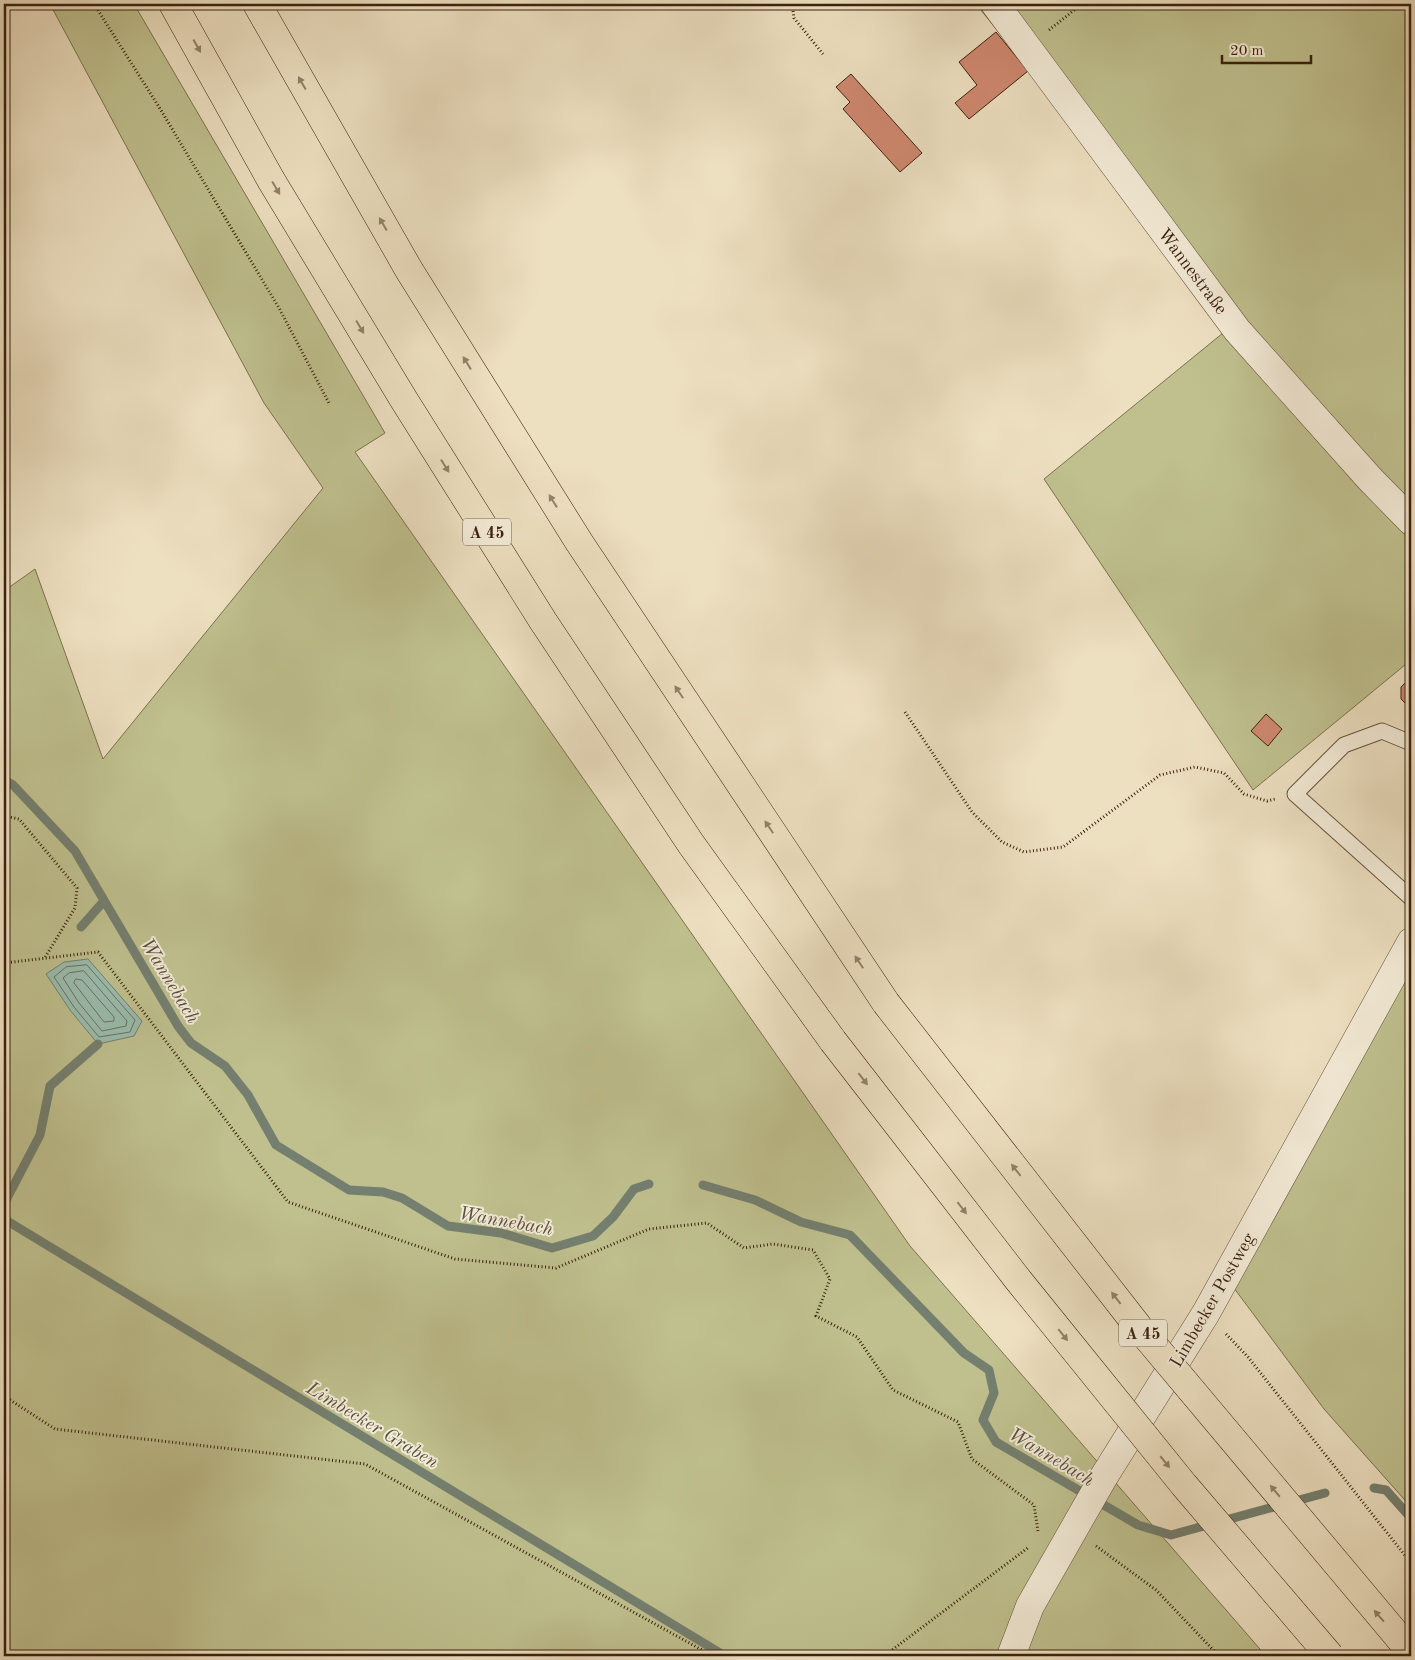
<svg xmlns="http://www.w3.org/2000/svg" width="1415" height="1660" viewBox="0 0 1415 1660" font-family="'Old Standard TT',serif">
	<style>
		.green { fill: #bfc08e; stroke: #7d714e }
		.water { fill: #9abdaf; stroke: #747f6f }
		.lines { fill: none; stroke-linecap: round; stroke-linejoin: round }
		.shore { stroke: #6a705f; stroke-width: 1 }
		.stream { stroke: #747f6f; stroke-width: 9 }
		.building { fill: #cf8870; stroke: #3b220f }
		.service-casing { stroke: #68523c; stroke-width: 17 }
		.minor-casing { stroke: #68523c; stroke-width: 29 }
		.motorway-casing { stroke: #3b220f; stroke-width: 29 }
		.path { stroke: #3b220f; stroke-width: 3; stroke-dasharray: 1 2.5; stroke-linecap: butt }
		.service { stroke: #f3ebd7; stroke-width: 15 }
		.minor { stroke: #f3ebd7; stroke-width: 28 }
		.motorway { stroke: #ede0c1; stroke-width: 28 }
		.motorway-bridge-casing { stroke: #3b220f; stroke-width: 29; stroke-linecap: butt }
		.motorway-bridge { stroke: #ede0c1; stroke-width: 28 }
		.oneway { fill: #948168 }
		.labels { text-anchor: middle; stroke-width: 4; stroke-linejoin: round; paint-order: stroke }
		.shield { fill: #f3ebd7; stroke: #725e4b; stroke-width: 1 }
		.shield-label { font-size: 16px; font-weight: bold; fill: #3b220f }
		.street-label { font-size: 18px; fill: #3b220f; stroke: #f3ebd7 }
		.water-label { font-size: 19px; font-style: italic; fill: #58503f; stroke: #f3ebd7 }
	</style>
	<rect width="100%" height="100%" fill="#ede0c1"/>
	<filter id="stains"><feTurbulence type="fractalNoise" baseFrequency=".004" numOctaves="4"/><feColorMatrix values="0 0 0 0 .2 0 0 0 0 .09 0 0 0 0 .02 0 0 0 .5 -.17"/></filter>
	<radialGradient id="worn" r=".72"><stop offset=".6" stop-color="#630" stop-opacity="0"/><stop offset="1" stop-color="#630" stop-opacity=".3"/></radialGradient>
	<path class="green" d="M50 4H134L385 433 355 452 910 1246 1266 1656H4V591L35 569 103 759 323 488 264 403Z
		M976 4H1411V660L1253 790 1044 479 1234 324Z
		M1411 942V1507L1324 1409 1228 1280Z"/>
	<path class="water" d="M88 959 142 1021 134 1036 98 1044 70 1010 46 974 64 962Z"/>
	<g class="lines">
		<path class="shore" d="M87 965 135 1020 130 1032 99 1037 74 1007 54 977 66 967Z
			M84 971 127 1021 126 1026 102 1031 79 1003 63 978 69 973Z
			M76 979 82 980 114 1017V1021L104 1022 74 983Z"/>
		<path class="stream" d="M4 780 13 785 75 851 178 1026 191 1043 225 1066 248 1095 276 1145 349 1190 383 1192 402 1198 448 1226 501 1233 552 1248 593 1236 613 1217 634 1189 649 1184
			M81 927 104 901
			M703 1185 755 1200 801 1222 850 1235 964 1353 989 1370 994 1393 983 1420 996 1442 1138 1525 1171 1535 1325 1493
			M4 1204 40 1135 50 1086 98 1044
			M4 1219 725 1656
			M1374 1488 1386 1490 1411 1518"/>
	</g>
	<path class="building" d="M996 32 1028 71 969 119 955 103 977 85 959 62Z
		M851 74 922 153 900 172 843 109 850 102 836 87Z
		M1411 677V709L1401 699V687Z
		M1266 714 1282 729 1268 746 1251 731Z"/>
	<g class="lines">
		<g class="service-casing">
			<path id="service" d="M1411 743 1382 731 1344 745 1295 794 1411 898"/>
		</g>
		<g class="minor-casing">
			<path id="minor" d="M995 4 1237 330 1370 479 1411 521
				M1011 1656 1030 1606 1103 1478 1206 1313 1411 942"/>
		</g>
		<g class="motorway-casing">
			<path id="motorway" d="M173 4 271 180 404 400 543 621 691 844 833 1041
				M257 4 409 270 579 542 886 1003"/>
		</g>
		<path class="path" d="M94 4 159 107 279 308 330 405
			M792 4 794 18 823 54
			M1049 30 1082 4
			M905 712 972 812 1002 842 1024 852 1063 847 1160 775 1195 767 1224 773 1244 794 1267 801 1275 799
			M4 816 19 819 77 888 75 908 44 959
			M4 963 98 952 288 1202 455 1259 556 1268 649 1229 707 1223 744 1248 773 1244 813 1250 830 1279 816 1316 857 1337 893 1390 958 1422 972 1459 1034 1505 1038 1531
			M1226 1334 1248 1357 1411 1563
			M4 1396 55 1429 365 1464 713 1656
			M1096 1546 1156 1590 1219 1656
			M884 1656 1029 1547"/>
		<use href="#service" class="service"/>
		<use href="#minor" class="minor"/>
		<use href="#motorway" class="motorway"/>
		<g class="motorway-bridge-casing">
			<path id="motorway-bridge" d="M886 1003 1140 1329 1411 1652
				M833 1041 1019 1281 1184 1485 1330 1656"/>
		</g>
		<use href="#motorway-bridge" class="motorway-bridge"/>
	</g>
	<defs><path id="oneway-solid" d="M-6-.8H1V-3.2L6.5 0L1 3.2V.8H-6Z" transform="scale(1.25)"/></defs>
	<g class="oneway">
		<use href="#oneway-solid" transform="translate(197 46) rotate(61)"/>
		<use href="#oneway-solid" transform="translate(302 83) rotate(-120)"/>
		<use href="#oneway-solid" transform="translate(276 188) rotate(59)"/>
		<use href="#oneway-solid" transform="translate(383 224) rotate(-120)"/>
		<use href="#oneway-solid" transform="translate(360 327) rotate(59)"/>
		<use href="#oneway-solid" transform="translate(467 363) rotate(-122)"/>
		<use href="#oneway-solid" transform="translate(445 466) rotate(58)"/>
		<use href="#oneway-solid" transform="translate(553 501) rotate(-122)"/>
		<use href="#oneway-solid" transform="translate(679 692) rotate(-124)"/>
		<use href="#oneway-solid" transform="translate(769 827) rotate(-124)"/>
		<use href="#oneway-solid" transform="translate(859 962) rotate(-124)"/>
		<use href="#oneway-solid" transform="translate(863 1079) rotate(52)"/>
		<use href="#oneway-solid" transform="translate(1016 1170) rotate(-128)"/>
		<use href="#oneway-solid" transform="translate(962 1208) rotate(52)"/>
		<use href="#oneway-solid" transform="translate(1116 1298) rotate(-128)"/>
		<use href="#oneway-solid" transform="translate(1063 1335) rotate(51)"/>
		<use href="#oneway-solid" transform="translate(1165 1462) rotate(51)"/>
		<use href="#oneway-solid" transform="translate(1275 1491) rotate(-130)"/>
		<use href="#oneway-solid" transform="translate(1379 1616) rotate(-131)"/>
	</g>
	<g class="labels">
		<g class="shield">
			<rect x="463" y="518.5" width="48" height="27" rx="4"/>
			<rect x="1119" y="1319.5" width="48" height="27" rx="4"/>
		</g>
		<g class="shield-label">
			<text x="487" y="538">A 45</text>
			<text x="1143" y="1339">A 45</text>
		</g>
		<g class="street-label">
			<text transform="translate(1193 271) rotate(53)" y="6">Wannestraße</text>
			<text transform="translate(1212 1300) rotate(-60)" y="6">Limbecker Postweg</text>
		</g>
		<g class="water-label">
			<text transform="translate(171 980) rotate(59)" y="7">Wannebach</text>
			<text transform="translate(506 1220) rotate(10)" y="7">Wannebach</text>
			<text transform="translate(373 1424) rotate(31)" y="7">Limbecker Graben</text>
			<text transform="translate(1052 1456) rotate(31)" y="7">Wannebach</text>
		</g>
	</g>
	<rect width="1415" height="1660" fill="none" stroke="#ede0c1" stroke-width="20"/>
	<rect x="5" y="5" width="1405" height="1650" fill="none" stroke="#3b220f" stroke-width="2.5"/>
	<rect x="10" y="10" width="1395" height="1640" fill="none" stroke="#3b220f"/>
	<path d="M1222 55v8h89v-8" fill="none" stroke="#3b220f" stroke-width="2.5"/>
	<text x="1230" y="55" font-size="15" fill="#3b220f" stroke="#f3ebd7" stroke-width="4" paint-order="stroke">20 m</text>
	<rect width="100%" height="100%" filter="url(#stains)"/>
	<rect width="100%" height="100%" fill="url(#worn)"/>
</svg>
